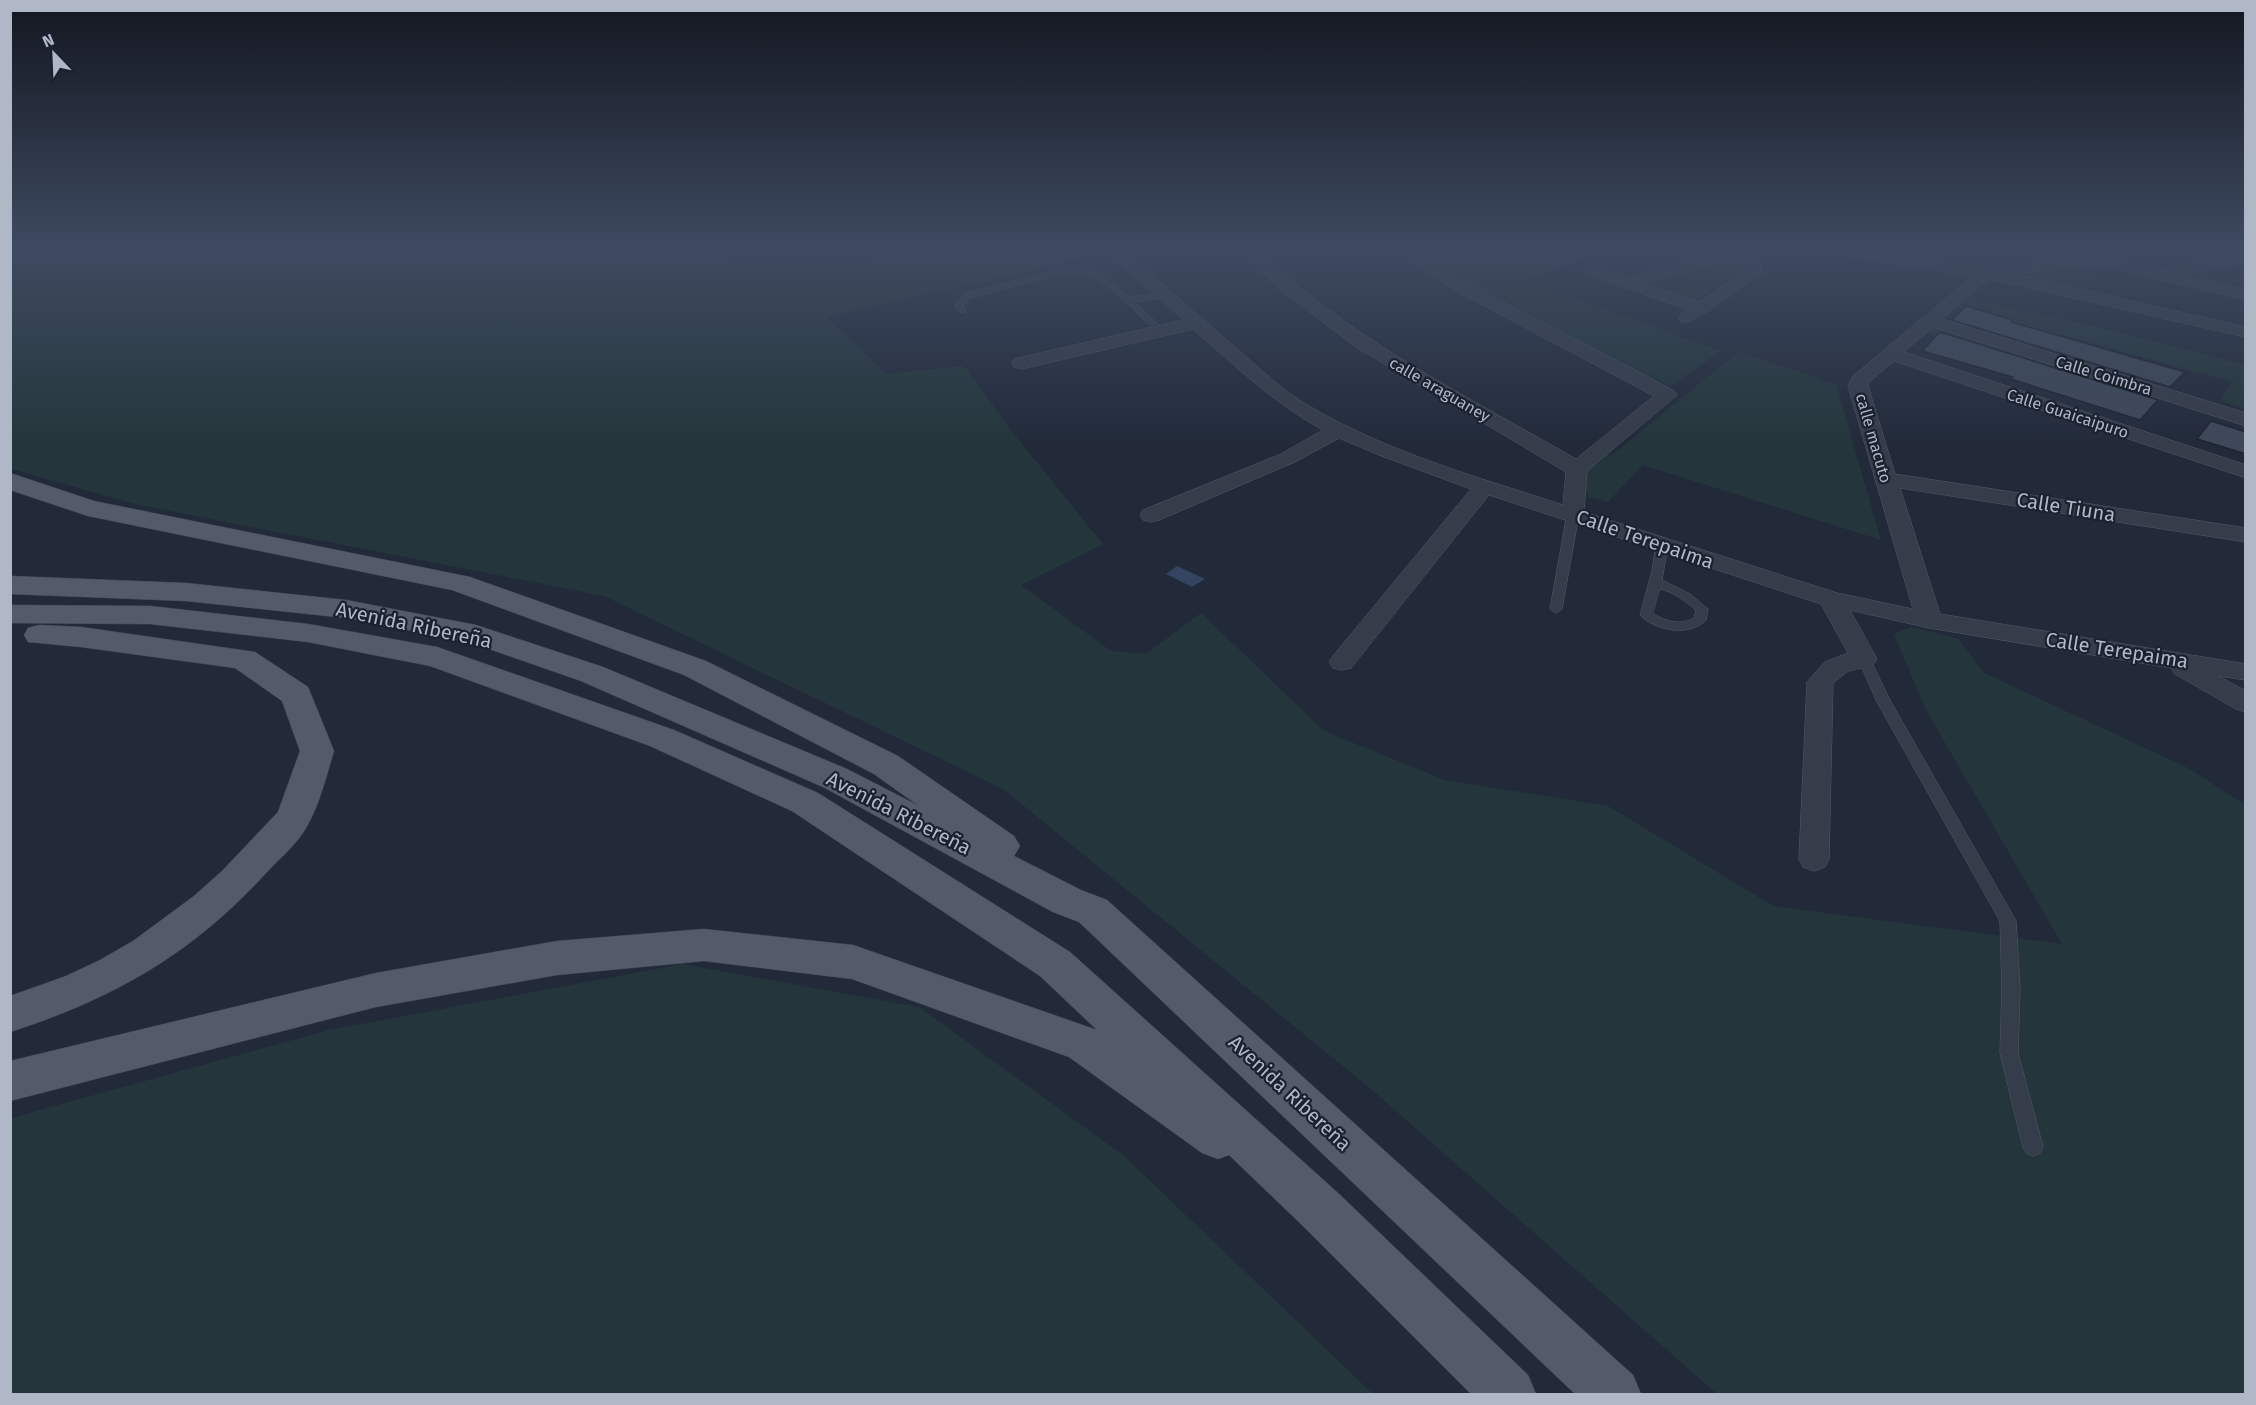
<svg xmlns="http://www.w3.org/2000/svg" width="2256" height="1405" viewBox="0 0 2256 1405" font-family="'Fira Sans',sans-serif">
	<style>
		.green { fill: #24363b }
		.water { fill: #354461 }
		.building { fill: #3e4859; stroke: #1d2331; stroke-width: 1.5 }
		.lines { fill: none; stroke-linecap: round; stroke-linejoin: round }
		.service-casing { stroke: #535a68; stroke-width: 1 }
		.minor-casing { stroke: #535a68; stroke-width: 1 }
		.primary-casing { stroke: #3f4553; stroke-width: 1 }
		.service { fill: #353c4a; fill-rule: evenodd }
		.minor { fill: #353c4a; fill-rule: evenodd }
		.primary { fill: #535b6a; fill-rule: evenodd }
		.labels { text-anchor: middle; stroke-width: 4.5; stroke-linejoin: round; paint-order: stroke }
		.far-street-label { font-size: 16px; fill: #b0b7c6; stroke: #1b212f }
		.street-label { font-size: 20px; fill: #b0b7c6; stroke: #1b212f }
	</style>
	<rect width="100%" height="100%" fill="#222a3a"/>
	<path class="green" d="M10 249H692L701 256 805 263 994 249H1091L1096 255 827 317 886 374 964 366 1010 429 1103 544 1021 585 1111 651 1146 654 1201 613 1324 731 1445 780 1608 806 1773 906 2062 944 1926 710 1894 634 1912 627 1959 639 1984 673 2188 768 2245 805V1394H1717L1371 1089 1003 789 604 596 139 505 15 470 10 467Z
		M1419 249H1614L1525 280 1721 351 1671 386 1486 295Z
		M1749 251 1740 271 1695 301 1642 285Z
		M2064 265 2084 273 2081 275 2093 279 2084 288 2014 275 2006 271Z
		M1969 299 2078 322 2245 365V409L2220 401 2232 382 2059 334 2047 350 1996 336 2013 319 1964 304Z
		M1935 325 2118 383 2108 387 1927 333Z
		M1738 352 1836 384 1881 540 1643 465 1608 502 1588 497 1580 470 1601 453 1611 456Z
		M683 964 919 1007 1124 1156 1373 1394H11V1118L329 1030Z"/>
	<path class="water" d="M1177 566 1205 579 1192 587 1166 574Z"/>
	<path class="building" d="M1966 306 2013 320 2011 322 2185 372 2170 387 1952 320Z
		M1940 332 2158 400 2140 420 2011 379 2013 377 1922 351Z
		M2211 421 2246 432V454L2197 439Z"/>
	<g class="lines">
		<g class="service-casing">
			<path id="service" d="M1066 268C1094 267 1109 279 1129 297L1165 293V297L1134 302 1157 323 1150 325C1124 302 1103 272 1066 272L970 298 963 305 966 310 965 312H959L954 305 964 294Z
				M1573 511 1579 514 1562 609 1556 613 1550 609 1567 514Z
				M1662 542 1668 545 1662 580 1690 594 1708 609 1706 620C1690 637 1655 631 1640 615L1652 571 1656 545ZM1660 589C1672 591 1685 601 1696 610L1694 618C1680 626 1666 621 1653 614Z
				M1864 655 1870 659 1891 702 2016 921 2020 989 2018 1053 2043 1147 2040 1153 2033 1156 2026 1153 2023 1147 2000 1053 2002 989 2000 921 1877 702 1858 659Z"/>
		</g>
		<g class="minor-casing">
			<path id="minor" d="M1104 249H1121C1159 281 1197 314 1235 347 1258 367 1282 390 1309 406 1387 452 1477 477 1563 505L1566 472 1356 347 1277 287 1239 249H1256C1353 341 1461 393 1576 459L1654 396 1462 294 1423 270 1400 249H1416L1442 268 1499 300 1649 377 1674 391 1677 395 1587 471 1584 512 1837 593 1913 609 1848 386 1853 376 1973 276 1833 254 1828 252 1825 249H1861L1995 270 2002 266 2095 254 2160 270 2246 252V262L2181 275 2246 290V300L2095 264 2013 274 2246 327V337L1989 279 1942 319 2246 413V426L1933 327 1904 352 2246 465V478L1894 361 1869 382 1868 386 1895 474 2246 528V542L1900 488 1940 614 2246 664V680L2218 676 2246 691V712L2236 709 2175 674 2171 668 1929 628 1850 610 1877 659 1873 665 1848 671 1833 683 1829 859 1825 867 1814 871 1803 867 1799 859 1807 682 1825 662 1848 653 1821 604 1489 495 1351 668 1342 670 1333 668 1329 662 1333 656 1471 489 1379 455 1339 438 1295 462 1159 520 1151 522 1143 520 1140 515 1143 510 1281 454 1323 430C1274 403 1235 366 1193 329L1021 369 1014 367 1012 363 1014 359 1183 320Z
				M1729 249H1762L1761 273 1707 312 1687 322 1681 321 1678 317 1687 309 1585 274 1583 271 1591 266 1629 278ZM1746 254 1745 271 1699 302 1645 284Z"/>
		</g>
		<g class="primary-casing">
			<path id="primary" d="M10 473 94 501 470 577 706 661 898 756 1014 836 1020 846 1014 856 1081 890 1107 900 1633 1375 1641 1394H1575L1079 922 1053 912 823 787 581 681 469 642 346 618 186 601 10 594V576L186 583 346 600 476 625 603 667 847 769 919 806 874 774 684 675 452 590 88 516 10 490Z
				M10 605 150 606 308 624 437 647 674 730 818 793 1070 952 1338 1193 1528 1375 1536 1394H1471L1304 1227 1229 1155 1218 1159 1202 1153 1069 1057 852 979 704 961 557 975 376 1007 10 1101V1061L376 973 557 941 704 929 853 945 1097 1030 1040 976 792 811 650 746 430 666 308 642 150 624 10 623Z
				M39 625 81 627 255 652 308 687 334 751C326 777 320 804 306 828 296 845 280 858 267 872 192 954 115 998 10 1032V996L66 976 100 960 133 941 194 896 222 871 278 812 300 751 282 701 235 668 81 647 28 642 24 635 28 628Z"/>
		</g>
		<use href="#service" class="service"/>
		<use href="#minor" class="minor"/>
		<use href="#primary" class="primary"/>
	</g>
	<linearGradient id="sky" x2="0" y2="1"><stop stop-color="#131720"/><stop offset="0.56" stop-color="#3e4a60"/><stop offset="1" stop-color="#3e4a60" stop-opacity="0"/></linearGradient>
	<rect width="2256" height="445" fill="url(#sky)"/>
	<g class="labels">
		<g class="far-street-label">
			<text transform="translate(2104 375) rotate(17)" y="6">Calle Coimbra</text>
			<text transform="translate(1440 389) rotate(30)" y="6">calle araguaney</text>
			<text transform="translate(2068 413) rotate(18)" y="6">Calle Guaicaipuro</text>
			<text transform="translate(1874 438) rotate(74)" y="6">calle macuto</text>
		</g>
		<g class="street-label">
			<text transform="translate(2066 507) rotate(9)" y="7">Calle Tiuna</text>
			<text transform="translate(1645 539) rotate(19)" y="7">Calle Terepaima</text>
			<text transform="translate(414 625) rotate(12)" y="7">Avenida Ribereña</text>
			<text transform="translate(2117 650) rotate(9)" y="7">Calle Terepaima</text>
			<text transform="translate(899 813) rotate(27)" y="7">Avenida Ribereña</text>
			<text transform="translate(1290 1093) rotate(43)" y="7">Avenida Ribereña</text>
		</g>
	</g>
	<rect width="2256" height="1405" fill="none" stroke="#b0b7c6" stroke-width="24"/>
	<g transform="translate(54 54) rotate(337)" stroke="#1b212f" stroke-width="4.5" paint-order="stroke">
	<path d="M0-4.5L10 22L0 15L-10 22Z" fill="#b0b7c6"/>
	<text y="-9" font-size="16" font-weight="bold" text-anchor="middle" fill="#b0b7c6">N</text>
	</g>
</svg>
